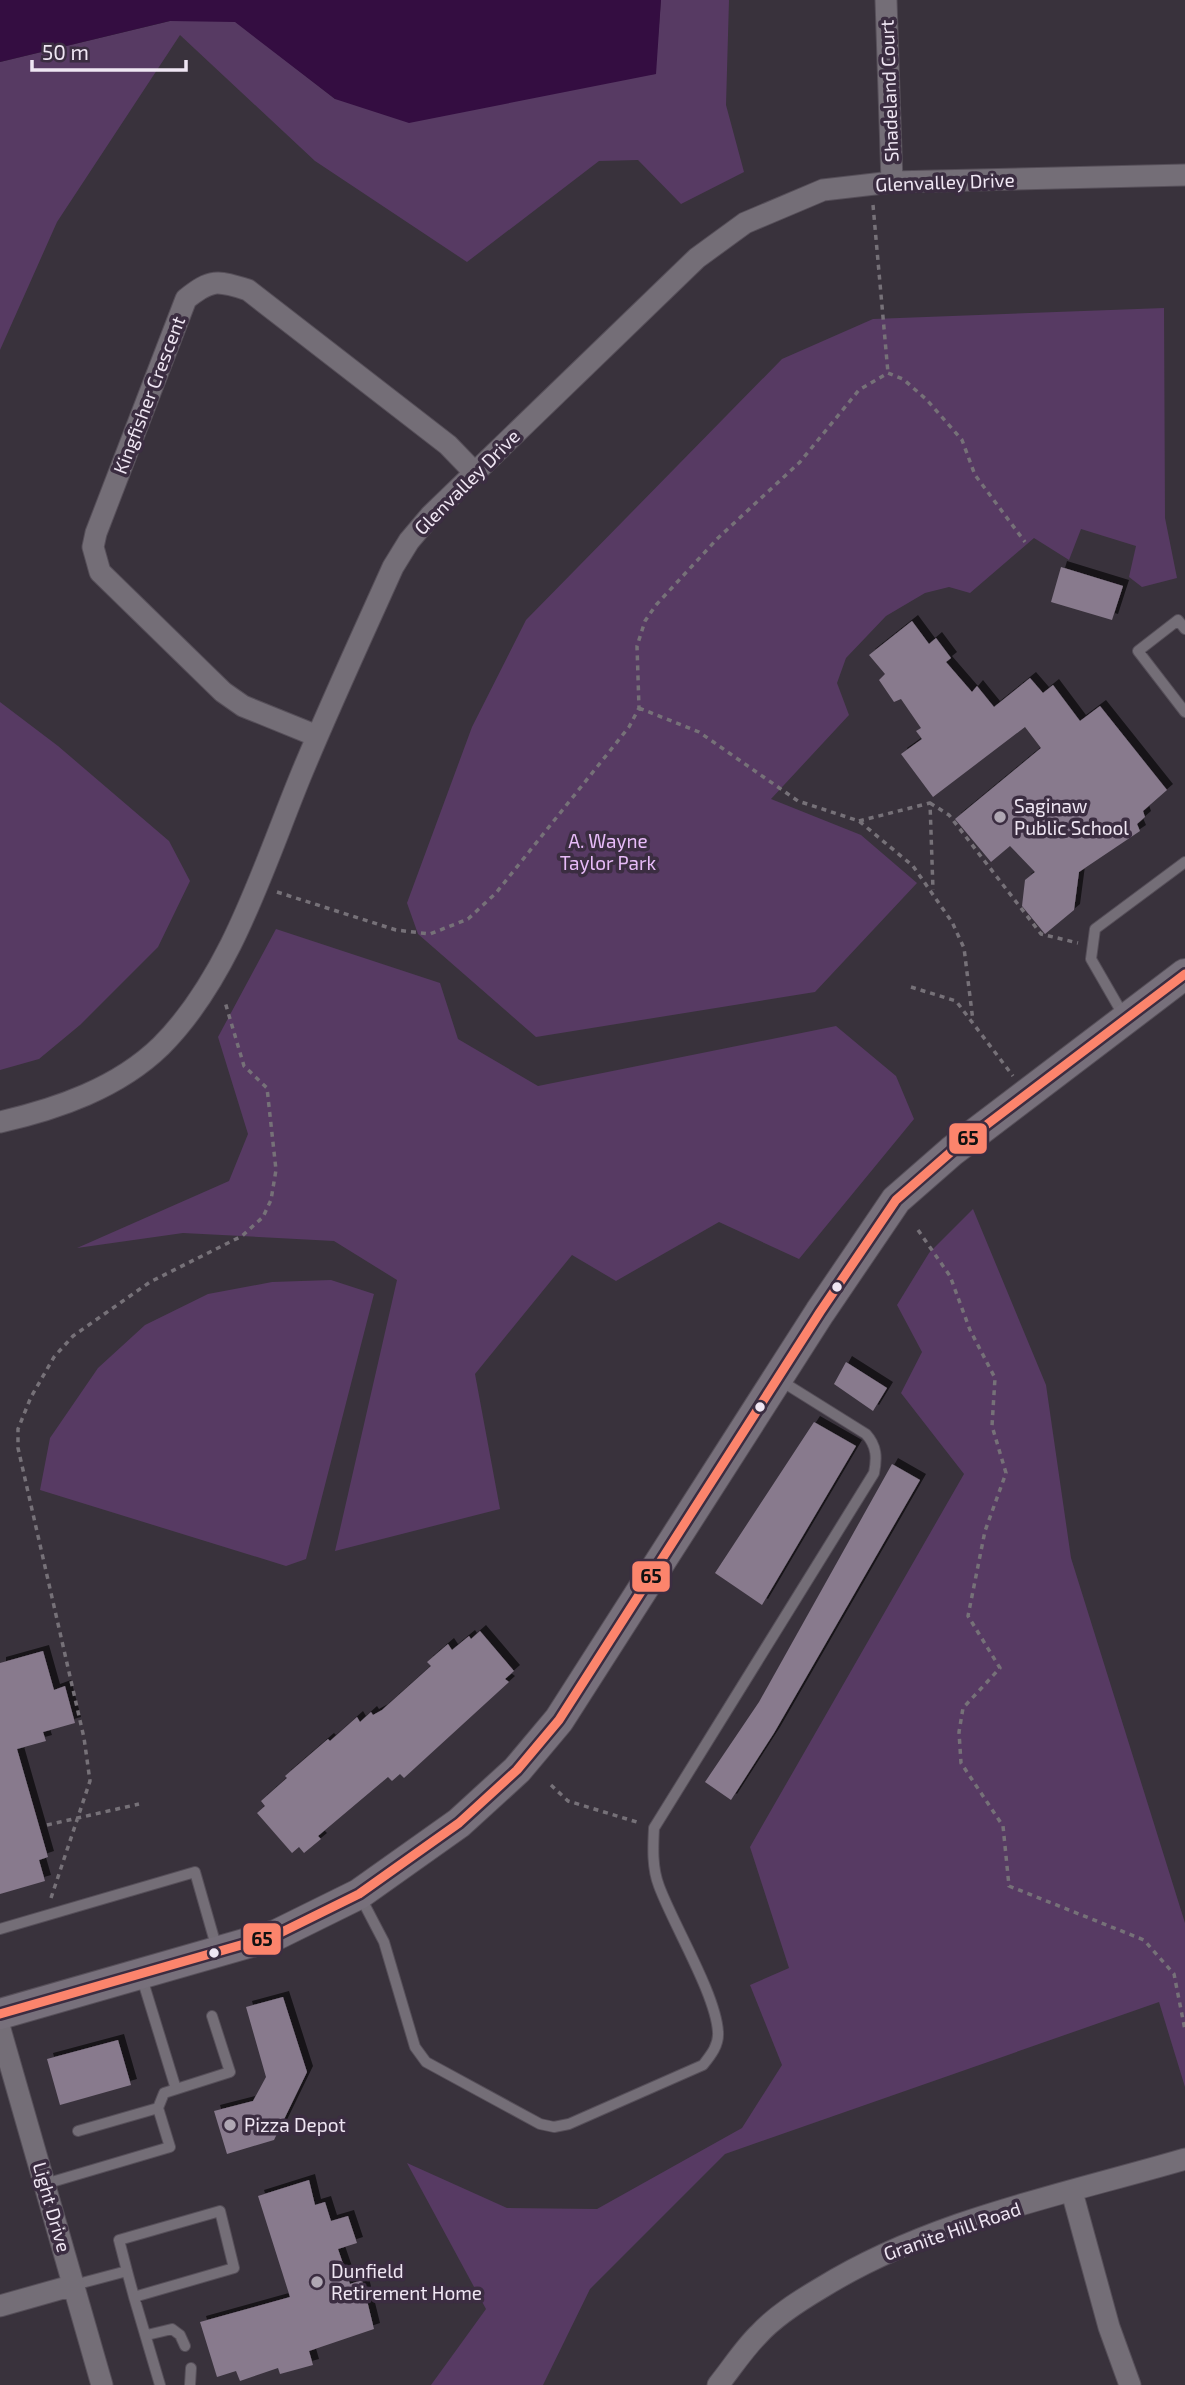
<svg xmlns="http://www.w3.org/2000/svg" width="1185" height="2385" viewBox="0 0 1185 2385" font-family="'Exo 2',sans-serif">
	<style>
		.green { fill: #573a63 }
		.water { fill: #340d41 }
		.building { fill: #887a8d; filter: url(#shadow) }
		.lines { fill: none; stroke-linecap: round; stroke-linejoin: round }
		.lane-casing { stroke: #564f59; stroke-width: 12 }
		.street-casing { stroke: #564f59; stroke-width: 23 }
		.secondary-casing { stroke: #564f59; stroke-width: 32 }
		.path { stroke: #767178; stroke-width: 3.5; stroke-dasharray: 5 5; stroke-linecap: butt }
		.lane { stroke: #746e77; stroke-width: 10 }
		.street { stroke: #746e77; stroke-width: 21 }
		.secondary { stroke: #77707b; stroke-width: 30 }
		.bus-1-casing { stroke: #3b2d41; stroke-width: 14 }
		.bus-1 { stroke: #fc846c; stroke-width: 9 }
		.poi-dot { fill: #afa7b3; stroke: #3b2d41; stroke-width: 2.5 }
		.bus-dot { fill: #efe6f3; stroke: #3b2d41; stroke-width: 2.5 }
		.labels { text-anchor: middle; stroke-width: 7; stroke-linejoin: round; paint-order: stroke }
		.street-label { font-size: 19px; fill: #efe6f3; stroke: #3b2d41 }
		.poi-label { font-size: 19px; fill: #efe6f3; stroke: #3b2d41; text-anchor: start }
		.park-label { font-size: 19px; fill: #e7bbf8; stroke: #3b2d41 }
		.line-badge { stroke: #3b2d41; stroke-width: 2.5 }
		.pale-badge-label { font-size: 19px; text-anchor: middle; font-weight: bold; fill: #111 }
	</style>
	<defs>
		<filter id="shadow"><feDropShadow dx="6" dy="-6" stdDeviation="0" flood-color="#0009"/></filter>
	</defs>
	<rect width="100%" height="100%" fill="#39323c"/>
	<path class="green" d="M661 0H729L726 105 744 172 681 204 638 160 599 161 467 262 315 161 180 35 57 222 0 350V62L170 21H235L335 99 655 74Z
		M1164 308 1165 518 1177 578 1142 587 1129 577 1136 546 1081 529 1069 560 1034 538 970 593 949 587 925 593 886 616 846 658 837 683 849 715 771 799 861 835 917 883 815 992 536 1037 418 934 407 903 472 727 526 620 782 359 873 319Z
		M0 702 58 746 169 841 190 881 158 947 80 1025 39 1059 0 1070Z
		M276 929 440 983 458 1039 538 1086 836 1026 896 1076 914 1119 799 1259 719 1222 616 1281 572 1255 475 1374 500 1509 335 1551 397 1280 334 1241 183 1233 77 1248 229 1181 248 1134 218 1037Z
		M973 1209 1046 1385 1071 1558 1185 1923V2087L1159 2002 725 2154 590 2289 543 2385H431L486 2309 407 2163 507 2208 597 2209 742 2128 782 2065 750 1985 789 1968 750 1847 964 1474 901 1393 922 1352 897 1305 929 1253Z
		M331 1280 374 1294 306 1559 286 1566 40 1490 50 1438 98 1368 145 1325 208 1294 272 1282Z"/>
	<path class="water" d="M0 0H661L656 74 409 123 335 99 235 22 170 21 0 62Z"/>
	<path class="building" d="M1061 567 1123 586 1112 620 1051 602Z
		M912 621 929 644 936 638 951 658 946 662 972 692 977 686 994 707 1030 678 1043 693 1053 685 1080 721 1100 706 1167 790 1143 811 1145 817 1137 824 1140 831 1079 872 1074 910 1045 934 1022 906 1025 880 1035 872 1010 846 991 862 955 819 1041 748 1025 727 933 797 901 754 922 739 916 731 921 728 901 699 894 702 879 680 885 674 869 655Z
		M846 1362 887 1388 873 1411 834 1384Z
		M814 1422 856 1446 762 1605 715 1573Z
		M892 1464 920 1480 774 1733 731 1800 705 1782 759 1702Z
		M480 1631 514 1671 505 1679 509 1682 404 1778 400 1774 392 1781 388 1777 318 1836 321 1839 304 1853 299 1847 292 1853 257 1813 265 1806 261 1801 287 1778 285 1776 328 1739 330 1741 357 1717 360 1722 371 1712 373 1715 382 1710 431 1666 427 1662 448 1644 452 1650 469 1636 471 1639Z
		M43 1651 54 1690 65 1686 75 1723 43 1732 46 1741 17 1749 48 1857 39 1860 45 1881 0 1894V1663Z
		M283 1997 307 2072 274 2140 227 2154 214 2111 253 2101 266 2077 246 2007Z
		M118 2040 131 2085 60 2105 47 2059Z
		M309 2180 315 2205 325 2202 331 2221 348 2216 357 2243 338 2249 350 2284 362 2280 374 2329 309 2351 313 2365 280 2374 278 2368 240 2381 236 2371 217 2377 200 2322 290 2297 258 2196Z"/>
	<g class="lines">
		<g class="lane-casing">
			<path id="lane" d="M1185 629 1178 620 1138 651 1185 712
				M1125 1018 1091 959 1095 929 1185 862
				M360 1896 384 1942 415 2047 426 2062 540 2124 554 2127 569 2124 703 2065C711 2055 719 2045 718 2032 716 1995 673 1924 659 1886 652 1868 653 1847 654 1828L874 1473C877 1458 877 1446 866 1434L778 1379
				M0 1929 195 1872 217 1949
				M141 1975 176 2089
				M78 2131 158 2108
				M45 2184 170 2147 158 2108 164 2093 230 2072 212 2016
				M74 2285 127 2271 119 2240 220 2211 234 2268 134 2297 127 2271
				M134 2297 160 2385
				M147 2335 172 2329 180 2335 185 2346
				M190 2385 191 2368"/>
		</g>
		<g class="street-casing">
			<path id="street" d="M886 0 892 182
				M317 736 243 706 223 692 100 572 93 547 96 533 186 299C211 279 217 280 248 290L448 445 475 473
				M0 1122C57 1109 118 1088 161 1046 231 976 264 865 301 775 330 705 362 636 393 567L409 541 431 515 697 258 745 223 823 190 892 182 1185 175
				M0 2029 102 2385
				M1072 2192 1109 2327 1130 2385
				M0 2306 74 2285
				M718 2385C731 2369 743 2350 758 2335 775 2316 799 2301 821 2288 931 2220 1062 2195 1185 2159"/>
		</g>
		<g class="secondary-casing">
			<path id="secondary" d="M0 2014 276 1935 359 1894 459 1823 517 1770 559 1720 820 1312 896 1200 952 1151 1185 974"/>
		</g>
		<path class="path" d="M873 205 888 373
			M639 708 699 732 798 801 859 821 913 866 952 922 964 948 973 1021
			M930 803 949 815 1041 934 1078 943
			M859 821 930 803 933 890
			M277 892 396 930 430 934 468 919 496 893 629 727 639 708 637 646 645 621 656 605 718 538 800 462 859 390 888 373 903 379 927 400 962 440 975 475 1025 542
			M911 987 956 1001 1013 1076
			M918 1230 950 1276 970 1330 995 1378 992 1426 1006 1473 985 1531 968 1616 1000 1668 963 1708 959 1732 961 1763 1003 1826 1009 1886 1144 1940 1174 1974 1185 2030
			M551 1785 568 1801 640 1823
			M47 1825 139 1804
			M51 1898 90 1781 84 1738 18 1448V1429L31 1397 54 1357 73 1336 150 1282 242 1236 263 1217 271 1200 276 1170 267 1088 244 1066 225 1002"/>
		<use href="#lane" class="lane"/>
		<use href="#street" class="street"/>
		<use href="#secondary" class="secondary"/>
		<g class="bus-1-casing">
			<path id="bus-1" d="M0 2014 276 1935 359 1894 459 1823 517 1770 559 1720 820 1312 896 1200 952 1151 1185 974"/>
		</g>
		<use href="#bus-1" class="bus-1"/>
	</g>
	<g class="poi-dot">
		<circle cx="1000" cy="817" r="7"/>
		<circle cx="230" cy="2125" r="7"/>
		<circle cx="317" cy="2282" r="7"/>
	</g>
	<g class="bus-dot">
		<circle cx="837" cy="1287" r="6"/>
		<circle cx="760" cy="1407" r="6"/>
		<circle cx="214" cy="1953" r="6"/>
	</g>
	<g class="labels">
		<g class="street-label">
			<text transform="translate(889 91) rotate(-92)" y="7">Shadeland Court</text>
			<text transform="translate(945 182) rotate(-2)" y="7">Glenvalley Drive</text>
			<text transform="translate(149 395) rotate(-69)" y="7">Kingfisher Crescent</text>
			<text transform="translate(467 482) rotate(-45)" y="7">Glenvalley Drive</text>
			<text transform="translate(52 2207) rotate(74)" y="7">Light Drive</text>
			<text transform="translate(952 2231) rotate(-19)" y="7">Granite Hill Road</text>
		</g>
		<g class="poi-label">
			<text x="1014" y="813">Saginaw<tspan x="1014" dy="22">Public School</tspan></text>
			<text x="244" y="2132">Pizza Depot</text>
			<text x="331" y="2278">Dunfield<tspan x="331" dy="22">Retirement Home</tspan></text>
		</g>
		<g class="park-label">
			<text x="608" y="848">A. Wayne<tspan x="608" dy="22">Taylor Park</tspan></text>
		</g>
	</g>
	<g class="line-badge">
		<rect x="948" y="1122" width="40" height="33" rx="7" fill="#fc846c"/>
		<rect x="631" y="1560" width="40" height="33" rx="7" fill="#fc846c"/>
		<rect x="242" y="1922" width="40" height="34" rx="7" fill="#fc846c"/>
	</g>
	<g class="pale-badge-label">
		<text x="968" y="1145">65</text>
		<text x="651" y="1583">65</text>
		<text x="262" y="1946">65</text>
	</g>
	<path d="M32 60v10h154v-10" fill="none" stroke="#efe6f3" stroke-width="3.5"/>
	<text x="42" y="60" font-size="21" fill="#efe6f3" stroke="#3b2d41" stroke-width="5" paint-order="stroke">50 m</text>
</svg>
